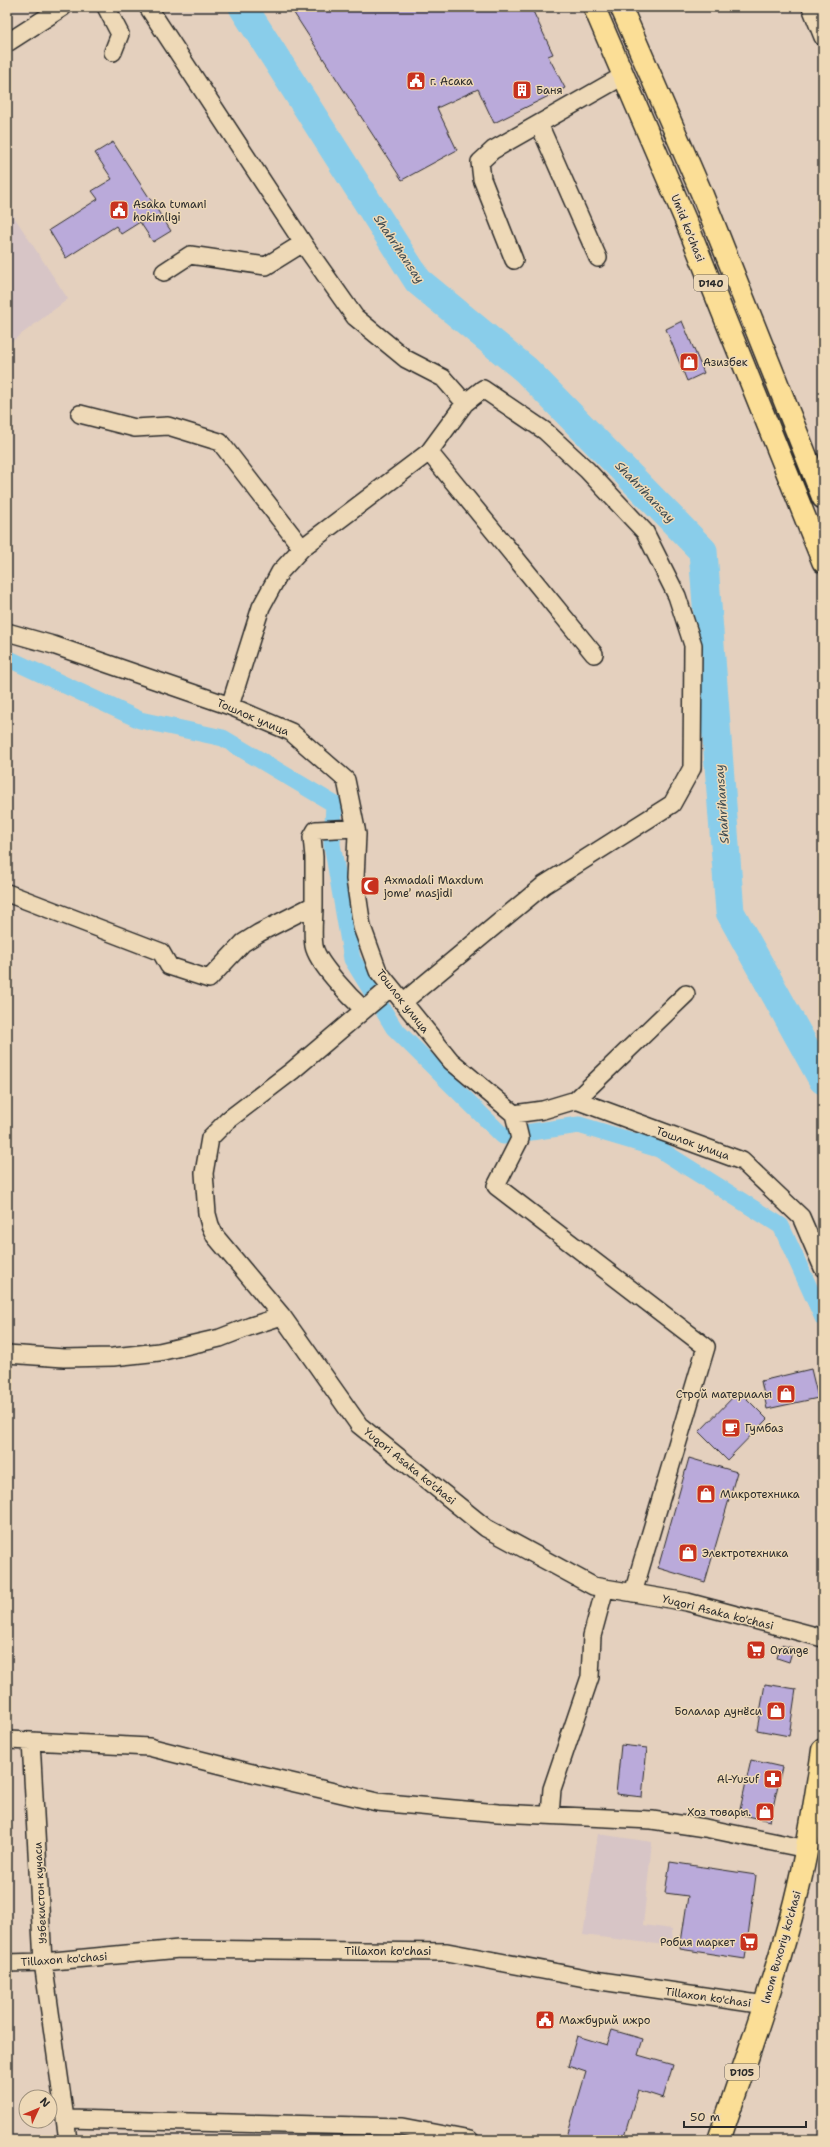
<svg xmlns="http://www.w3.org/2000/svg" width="830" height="2147" viewBox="0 0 830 2147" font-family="'Shantell Sans',sans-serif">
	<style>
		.built { fill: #d7c5c6 }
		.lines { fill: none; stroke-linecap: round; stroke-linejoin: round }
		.canal { stroke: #89cdea; stroke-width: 17 }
		.river { stroke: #89cdea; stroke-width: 29 }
		.building { fill: #baaada; stroke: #2b2b2b }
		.minor-casing { stroke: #2b2b2b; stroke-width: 20 }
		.major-casing { stroke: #2b2b2b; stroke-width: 24 }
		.highway-casing { stroke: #2b2b2b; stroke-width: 25 }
		.minor { stroke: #eed9b7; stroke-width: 17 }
		.major { stroke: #fbde96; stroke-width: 21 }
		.highway { stroke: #fbde96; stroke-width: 22 }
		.labels { text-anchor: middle; stroke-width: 3; stroke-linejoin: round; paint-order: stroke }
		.shield { fill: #eed9b7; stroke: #665f55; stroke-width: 1 }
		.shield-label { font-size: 10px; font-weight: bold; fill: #2b2b2b }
		.poi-label { font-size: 11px; fill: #2b2b2b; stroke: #eed9b7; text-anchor: start }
		.street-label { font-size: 11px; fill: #2b2b2b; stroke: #eed9b7 }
		.water-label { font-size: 12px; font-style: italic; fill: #3e4b51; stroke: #eed9b7 }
	</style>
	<rect width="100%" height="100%" fill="#e4d0be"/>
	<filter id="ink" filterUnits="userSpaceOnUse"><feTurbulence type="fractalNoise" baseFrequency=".025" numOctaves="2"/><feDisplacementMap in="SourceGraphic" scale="8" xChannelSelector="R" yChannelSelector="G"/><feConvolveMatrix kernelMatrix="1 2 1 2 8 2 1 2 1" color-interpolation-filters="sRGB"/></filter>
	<g filter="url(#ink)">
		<path class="built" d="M7 206 68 299 7 345Z
			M598 1834 652 1842 643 1925 672 1929 673 1946 583 1935Z"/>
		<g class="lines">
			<path class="canal" d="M7 658 140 720 223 738 334 804 332 844 352 959 394 1028 503 1136 579 1125 659 1149 781 1226 823 1318"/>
			<path class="river" d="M243 7 418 281 526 370 703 551 730 912 823 1080"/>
		</g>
		<path class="building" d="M290 7H531L553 54 548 56 565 88 494 123 478 89 437 108 457 150 402 180Z
			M113 142 171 231 153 242 140 222 121 234 116 226 66 258 49 230 98 199 92 191 112 179 95 153Z
			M682 321 704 373 687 381 666 329Z
			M811 1369 818 1398 767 1409 761 1381Z
			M739 1391 767 1419 727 1460 699 1432Z
			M689 1458 737 1472 705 1582 658 1568Z
			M781 1645 793 1648 789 1662 777 1658Z
			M765 1684 796 1689 789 1736 757 1730Z
			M621 1745 647 1748 642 1797 616 1794Z
			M751 1760 782 1767 770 1821 739 1814Z
			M670 1862 756 1875 745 1959 680 1949 688 1896 665 1893Z
			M612 2030 643 2039 638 2055 673 2065 663 2098 638 2090 623 2140H566L586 2072 568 2066 577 2036 607 2045Z"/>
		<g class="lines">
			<g class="minor-casing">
				<path id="minor" d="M106 7 120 34 113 52
					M148 7 307 249 355 317 406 359 443 378 465 403 429 452 302 548 280 572 261 607 230 706
					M811 7 823 37
					M7 43 63 7
					M539 124 598 258
					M514 260 482 179 480 162 493 150 623 76
					M164 272 190 255 266 266 303 243
					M80 414 135 428 168 426 220 442 302 548
					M429 452 594 654
					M7 632 53 645 230 706 291 732 346 780 357 834 355 879 362 927 378 971 451 1061 514 1114 543 1110 576 1100 742 1161 801 1217 823 1268
					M7 893 161 952 169 966 209 979 243 943 259 933 314 905C314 918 312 933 314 946 317 963 351 998 364 1010
					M314 905V857L312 837 316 830 356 828
					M403 1002 544 885 672 804 692 768 693 645 677 596 645 532 587 470 545 431 483 389 465 403
					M576 1100 686 994
					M514 1114 520 1139 496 1186 706 1347 633 1593
					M282 1316 215 1236 210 1225 207 1214 204 1173 210 1138 228 1120 292 1071 391 987
					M7 1354 64 1358 113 1357 159 1352 220 1338 251 1326 282 1316 359 1425 486 1528 593 1586 687 1602 823 1638
					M7 1740 31 1741 43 1962 68 2140
					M31 1741 149 1747 248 1772 377 1802 498 1813 652 1820 705 1828 807 1849
					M550 1815 552 1789 590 1677 592 1636 605 1588
					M7 1963 43 1962 179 1949 447 1952 601 1981 765 2005
					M67 2119 402 2127 470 2140"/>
			</g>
			<g class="major-casing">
				<path id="major" d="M594 7 685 219 823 562
					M621 7 702 194 823 498"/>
			</g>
			<g class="highway-casing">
				<path id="highway" d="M719 2140C744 2066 771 1992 791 1917 806 1862 815 1806 823 1750"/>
			</g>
			<use href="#minor" class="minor"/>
			<use href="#major" class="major"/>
			<use href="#highway" class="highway"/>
		</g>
	</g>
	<defs>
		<g id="civic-square" transform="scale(1)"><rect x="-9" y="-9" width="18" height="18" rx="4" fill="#c8321e" stroke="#eed9b7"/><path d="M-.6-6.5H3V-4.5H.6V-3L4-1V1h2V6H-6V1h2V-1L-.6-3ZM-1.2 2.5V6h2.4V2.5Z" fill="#fff"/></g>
		<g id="building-square" transform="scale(1)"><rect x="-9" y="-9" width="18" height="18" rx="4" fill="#c8321e" stroke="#eed9b7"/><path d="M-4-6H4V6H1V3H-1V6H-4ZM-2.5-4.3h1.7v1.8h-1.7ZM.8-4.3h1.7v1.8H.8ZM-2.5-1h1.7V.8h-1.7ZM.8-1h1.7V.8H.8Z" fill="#fff"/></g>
		<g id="shop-square" transform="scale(1)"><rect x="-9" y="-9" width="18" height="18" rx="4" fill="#c8321e" stroke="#eed9b7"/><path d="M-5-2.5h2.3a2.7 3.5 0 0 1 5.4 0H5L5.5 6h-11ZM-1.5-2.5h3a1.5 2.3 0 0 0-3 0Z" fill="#fff"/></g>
		<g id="mosque-square" transform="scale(1)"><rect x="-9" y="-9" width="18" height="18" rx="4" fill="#c8321e" stroke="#eed9b7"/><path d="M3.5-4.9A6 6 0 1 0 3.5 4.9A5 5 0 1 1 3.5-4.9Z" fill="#fff"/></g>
		<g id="cafe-square" transform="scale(1)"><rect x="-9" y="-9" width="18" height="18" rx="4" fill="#c8321e" stroke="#eed9b7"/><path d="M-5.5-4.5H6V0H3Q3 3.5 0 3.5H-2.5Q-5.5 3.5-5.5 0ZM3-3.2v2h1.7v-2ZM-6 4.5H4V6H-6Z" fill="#fff"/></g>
		<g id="supermarket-square" transform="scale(1)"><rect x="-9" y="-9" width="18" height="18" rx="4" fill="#c8321e" stroke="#eed9b7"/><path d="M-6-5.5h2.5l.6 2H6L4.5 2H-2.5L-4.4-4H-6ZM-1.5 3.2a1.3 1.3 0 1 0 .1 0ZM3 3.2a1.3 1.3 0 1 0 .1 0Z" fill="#fff"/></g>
		<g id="pharmacy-square" transform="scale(1)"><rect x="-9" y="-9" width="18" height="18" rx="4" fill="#c8321e" stroke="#eed9b7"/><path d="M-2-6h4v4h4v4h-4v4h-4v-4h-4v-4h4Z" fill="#fff"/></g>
	</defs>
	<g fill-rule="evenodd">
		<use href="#civic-square" x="416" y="81"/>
		<use href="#building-square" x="522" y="90"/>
		<use href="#civic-square" x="119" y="210"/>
		<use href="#shop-square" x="689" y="362"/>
		<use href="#mosque-square" x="370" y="886"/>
		<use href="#shop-square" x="786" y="1394"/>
		<use href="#cafe-square" x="731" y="1428"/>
		<use href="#shop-square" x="706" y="1494"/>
		<use href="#shop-square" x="688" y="1553"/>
		<use href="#supermarket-square" x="756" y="1650"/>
		<use href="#shop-square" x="776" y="1711"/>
		<use href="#pharmacy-square" x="773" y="1779"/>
		<use href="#shop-square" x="765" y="1812"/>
		<use href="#supermarket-square" x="749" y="1942"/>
		<use href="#civic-square" x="545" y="2020"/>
	</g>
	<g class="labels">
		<g class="shield">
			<rect x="694" y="275" width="34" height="16" rx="3"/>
			<rect x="725" y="2064" width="34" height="16" rx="3"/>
		</g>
		<g class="shield-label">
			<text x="711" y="287">D140</text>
			<text x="742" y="2076">D105</text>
		</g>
		<g class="poi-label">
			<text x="430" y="85">г. Асака</text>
			<text x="536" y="94">Баня</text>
			<text x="133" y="208">Asaka tumani<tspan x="133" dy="13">hokimligi</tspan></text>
			<text x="703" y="366">Азизбек</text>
			<text x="384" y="884">Axmadali Maxdum<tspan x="384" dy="13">jome' masjidi</tspan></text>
			<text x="772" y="1398" text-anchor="end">Строй материалы</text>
			<text x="745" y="1432">Гумбаз</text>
			<text x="720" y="1498">Микротехника</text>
			<text x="702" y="1557">Электротехника</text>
			<text x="770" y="1654">Orange</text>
			<text x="762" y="1715" text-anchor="end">Болалар дунёси</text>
			<text x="759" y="1783" text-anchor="end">Al-Yusuf</text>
			<text x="751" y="1816" text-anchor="end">Хоз товары.</text>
			<text x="735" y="1946" text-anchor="end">Робия маркет</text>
			<text x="559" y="2024">Мажбурий ижро</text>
		</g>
		<g class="street-label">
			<text transform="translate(688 228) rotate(68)" y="4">Umid ko'chasi</text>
			<text transform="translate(253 717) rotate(23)" y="4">Тошлок улица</text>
			<text transform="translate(403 1001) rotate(52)" y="4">Тошлок улица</text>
			<text transform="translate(693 1143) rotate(20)" y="4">Тошлок улица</text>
			<text transform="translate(410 1466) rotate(39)" y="4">Yuqori Asaka ko'chasi</text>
			<text transform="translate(718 1612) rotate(14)" y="4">Yuqori Asaka ko'chasi</text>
			<text transform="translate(40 1893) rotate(-93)" y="4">Узбекистон кучаси</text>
			<text transform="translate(781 1947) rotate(-74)" y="4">lmom Buxoriy ko'chasi</text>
			<text x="388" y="1955">Tillaxon ko'chasi</text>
			<text transform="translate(64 1959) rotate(-4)" y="4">Tillaxon ko'chasi</text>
			<text transform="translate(708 1997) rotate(8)" y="4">Tillaxon ko'chasi</text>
		</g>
		<g class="water-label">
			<text transform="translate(399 249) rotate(56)" y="4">Shahrihansay</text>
			<text transform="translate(645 492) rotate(46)" y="4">Shahrihansay</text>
			<text transform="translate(722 804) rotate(-94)" y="4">Shahrihansay</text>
		</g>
	</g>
	<rect width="830" height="2147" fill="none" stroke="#eed9b7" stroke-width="24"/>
	<rect x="12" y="12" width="806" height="2123" fill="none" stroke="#2b2b2b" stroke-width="1.5" filter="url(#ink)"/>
	<g transform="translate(38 2109) rotate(46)"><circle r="19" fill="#eed9b7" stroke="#a0937f"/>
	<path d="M0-3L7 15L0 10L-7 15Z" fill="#c8321e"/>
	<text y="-6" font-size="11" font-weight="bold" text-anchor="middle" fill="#2b2b2b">N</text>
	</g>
	<path d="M684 2121v6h122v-6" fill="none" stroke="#2b2b2b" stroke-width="2"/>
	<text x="690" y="2121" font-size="12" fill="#2b2b2b" stroke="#eed9b7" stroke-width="3" paint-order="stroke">50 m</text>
</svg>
